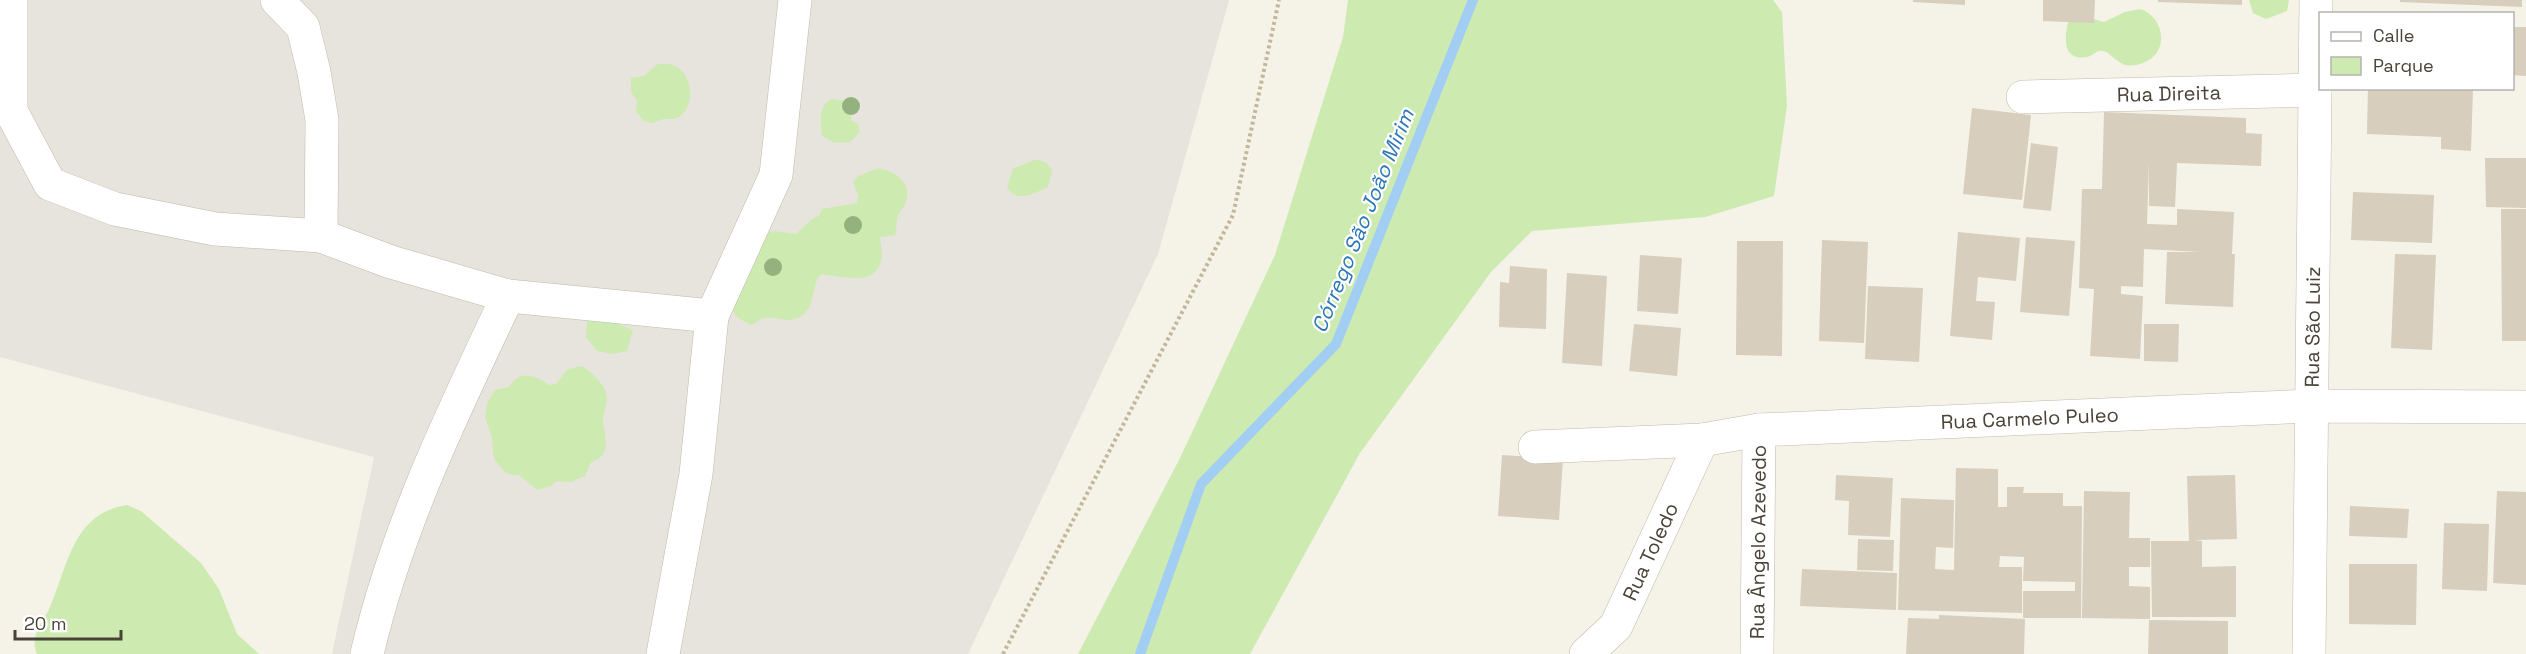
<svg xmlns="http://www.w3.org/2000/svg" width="2526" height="654" viewBox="0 0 2526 654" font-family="'Space Grotesk',sans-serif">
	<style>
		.industrial { fill: #e7e3dd }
		.green { fill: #cdeab0 }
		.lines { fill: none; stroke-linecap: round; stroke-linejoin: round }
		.stream { stroke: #a3cef3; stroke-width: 10 }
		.building { fill: #d7cebd }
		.minor-casing { stroke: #c1baaa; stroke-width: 34 }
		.path { stroke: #c3b79b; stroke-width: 4; stroke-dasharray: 3 3; stroke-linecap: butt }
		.minor { stroke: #fff; stroke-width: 33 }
		.tree { fill: #93b27e }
		.labels { text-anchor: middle; stroke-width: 4.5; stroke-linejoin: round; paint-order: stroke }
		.street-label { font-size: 20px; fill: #494237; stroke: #fff }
		.water-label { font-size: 21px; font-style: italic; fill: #2b76b9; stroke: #fff }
	</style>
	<rect width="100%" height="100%" fill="#f5f2e8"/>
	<path class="industrial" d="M0 0H1229L1158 254 968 654H332L374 457 0 357Z"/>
	<path class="green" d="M1348 0H1773L1782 12 1787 106 1774 196 1705 217 1532 231 1491 272 1360 453 1250 654H1078L1180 458 1275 255 1343 37Z
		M2249 0H2289L2287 11 2266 19 2253 13Z
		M2140 9C2164 16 2170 52 2145 62 2117 75 2113 48 2099 51 2095 52 2092 56 2087 57 2063 61 2064 39 2068 22 2081 13 2090 18 2104 22L2125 12Z
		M658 64C664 64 672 63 677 67 693 76 695 107 679 117 675 120 670 119 665 119 660 119 657 122 652 123L644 121 636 112 637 101 631 92V78L644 76Z
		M831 99 847 101 852 105 851 120 858 124 860 132 850 142 835 143 822 136C820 121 818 108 831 99Z
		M1034 160C1043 160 1047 162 1052 170L1048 187C1034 193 1017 204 1007 187L1013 169Z
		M879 168C896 172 914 183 905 204 903 209 899 211 898 216 896 223 897 228 895 235L880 237C880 244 883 254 881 261 875 287 839 276 821 274 812 284 815 298 808 309 794 328 781 316 764 318 760 319 755 323 751 325L738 318 730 306 760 235 774 231 796 234 812 219 819 216 822 209 857 203 858 196 853 182 858 176Z
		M591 315 616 317 619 324 633 330 627 351 613 354 597 351 586 337 587 322Z
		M582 366C591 372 600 380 605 390 610 401 603 411 603 422 605 439 612 455 591 462L585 476 571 482 556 481 551 486 537 490 519 475H512L505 472 495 460 493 453 492 438 485 417 487 404 495 390 509 387C520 369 535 375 549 385L556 384 568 369Z
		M127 505 141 511 201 563 219 589 237 634 259 654H37C29 635 43 623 50 607 68 565 73 513 127 505Z"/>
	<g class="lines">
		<path class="stream" d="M1140 654 1201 484 1336 344 1473 0"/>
	</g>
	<path class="building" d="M1913 0H1965V5L1913 2Z
		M2043 0H2095L2094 23 2043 21Z
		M2158 0H2242V5L2158 2Z
		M2400 0H2522V7L2400 2Z
		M2512 27H2526V76L2512 75Z
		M2368 88H2473L2471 151 2441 149V137L2367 134Z
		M1972 108 2031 115 2022 200 1963 194Z
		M2104 112 2246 118V133L2262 134 2261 166 2177 163 2175 207 2149 206V161L2147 224 2177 225V209L2234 212 2232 254H2235L2233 307 2165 304 2167 252H2201L2144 249 2143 287 2121 286V294L2143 296 2140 359 2090 356 2094 289 2079 288 2082 189H2102Z
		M2031 143 2058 147 2051 211 2023 208Z
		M2485 158H2526V208L2486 207Z
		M2353 192 2434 195 2432 243 2351 240Z
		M2501 209H2526V341H2502Z
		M1958 232 2020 238 2016 281 1978 277 1976 301 1995 302 1992 340 1950 336Z
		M2026 237 2075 241 2069 316 2020 312Z
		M1822 240 1868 242 1864 343 1819 341Z
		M1737 241H1783L1782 356 1736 355Z
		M2395 254 2436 255 2432 350 2391 348Z
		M1640 255 1682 258 1678 314 1637 311Z
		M1510 266 1547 269 1546 329 1499 327 1500 282 1509 283Z
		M1567 273 1607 276 1602 366 1562 363Z
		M1868 286 1923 288 1919 362 1865 359Z
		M1634 324 1681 328 1677 376 1629 371Z
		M2144 324H2179L2178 362 2144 361Z
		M1502 455 1563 459 1559 520 1498 516Z
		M1956 468 1998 469V507H2007V487H2024L2023 493H2063V506H2082L2081 618H2023V591H2075V582L2023 581 2024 557 2000 556 1999 567H2022V613L1898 610 1901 498 1954 500 1953 548 1936 547 1935 569 1954 570Z
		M1836 475 1893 478 1890 537 1848 535 1849 501 1835 500Z
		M2235 475 2237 539 2194 540 2202 541V567L2236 566V617H2152L2151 541H2189L2187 476Z
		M2084 491 2130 492 2129 538H2150V567H2129V586L2150 587V619L2082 618Z
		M2497 491 2526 492V585L2493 583Z
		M2350 506 2409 509 2407 538 2349 536Z
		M2444 523 2489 524 2487 591 2442 589Z
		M1858 539 1894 540 1893 571 1857 570Z
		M2349 564H2417L2416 625 2349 624Z
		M1802 569 1897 573 1896 610 1800 606Z
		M1939 615 2025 619 2024 654H1906L1908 618 1939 619Z
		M2149 620 2228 621V654H2148Z"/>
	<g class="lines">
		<g class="minor-casing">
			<g id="minor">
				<path d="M11 0V111L50 184 115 209 215 229 321 236 391 262 508 296 712 316 696 474 663 654"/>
				<path d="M277 0 303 27 314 72 322 120 321 236"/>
				<path id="s1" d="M2023 97 2315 90"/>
				<path d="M712 316 776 175 795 0"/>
				<path id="s2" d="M1535 447 1702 440 1759 430 2311 406 2526 407"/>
				<path d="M367 654C396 529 453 412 508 296"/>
				<path id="s3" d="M1586 654 1616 626 1702 440"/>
				<path id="s4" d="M1757 654 1759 430"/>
				<path id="s5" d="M2309 654 2316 0"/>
			</g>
		</g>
		<path class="path" d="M1003 654 1233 215 1279 0"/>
		<use href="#minor" class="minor"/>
	</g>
	<g class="tree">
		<circle cx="851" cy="106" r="9"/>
		<circle cx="853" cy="225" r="9"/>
		<circle cx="773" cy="267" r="9"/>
	</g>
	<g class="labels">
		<g class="street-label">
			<text dy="7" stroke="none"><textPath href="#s1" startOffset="146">Rua Direita</textPath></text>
			<text dy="7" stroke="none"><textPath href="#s5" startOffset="327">Rua São Luiz</textPath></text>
			<text dy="7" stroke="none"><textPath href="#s2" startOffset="496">Rua Carmelo Puleo</textPath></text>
			<text dy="7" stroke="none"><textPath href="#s4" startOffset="112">Rua Ângelo Azevedo</textPath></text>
			<text dy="7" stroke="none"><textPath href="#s3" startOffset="123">Rua Toledo</textPath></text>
		</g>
		<g class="water-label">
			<text transform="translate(1363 221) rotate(-68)" y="7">Córrego São João Mirim</text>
		</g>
	</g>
	<rect x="2319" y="12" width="195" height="78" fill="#ffffff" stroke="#b6b3af" stroke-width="1.5"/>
	<rect x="2331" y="32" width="30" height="9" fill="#ffffff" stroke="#b6b3af" stroke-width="1.5"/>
	<text x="2373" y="42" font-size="18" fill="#494237">Calle</text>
	<rect x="2331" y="57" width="30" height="18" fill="#cdeab0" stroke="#b6b3af" stroke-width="1.5"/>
	<text x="2373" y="72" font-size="18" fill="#494237">Parque</text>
	<path d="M15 630v9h106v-9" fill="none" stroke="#494237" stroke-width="3"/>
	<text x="24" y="630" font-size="18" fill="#494237" stroke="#ffffff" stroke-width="4.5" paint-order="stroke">20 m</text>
</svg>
